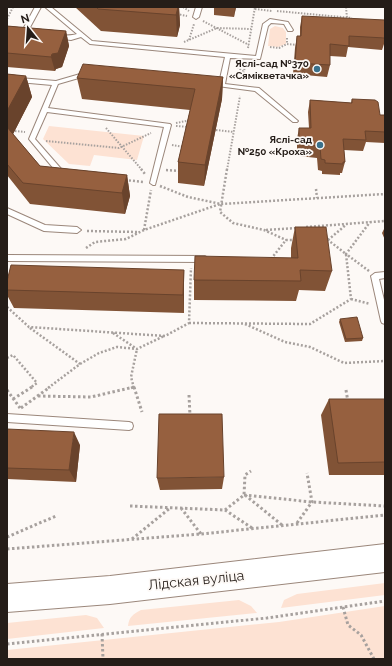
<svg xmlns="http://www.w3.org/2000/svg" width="392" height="666" viewBox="0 0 392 666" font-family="Raleway,sans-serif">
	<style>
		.green { fill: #fde2d3 }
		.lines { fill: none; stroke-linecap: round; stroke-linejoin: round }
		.service-casing { stroke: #9b877b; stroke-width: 2 }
		.secondary-casing { stroke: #9b877b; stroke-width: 2 }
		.path-far2 { stroke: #a7a19e; stroke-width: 2; stroke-dasharray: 1.5 1.5; stroke-linecap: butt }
		.path-far1 { stroke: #a7a19e; stroke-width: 2.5; stroke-dasharray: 2 2; stroke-linecap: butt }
		.path { stroke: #a7a19e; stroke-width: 3; stroke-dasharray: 2.5 2.5; stroke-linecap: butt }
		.service { fill: #fff; fill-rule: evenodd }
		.secondary { fill: #fff; fill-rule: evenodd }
		.wall { fill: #815336 }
		.shaded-wall { fill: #69432c }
		.building { fill: #96603f; stroke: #69432c }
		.poi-dot { fill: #3a718c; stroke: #fdf9f6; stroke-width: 1.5 }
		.labels { text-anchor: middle; stroke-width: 3.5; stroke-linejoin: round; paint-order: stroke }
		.far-poi-label { font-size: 10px; font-weight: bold; fill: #251d18; stroke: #fdf9f6; text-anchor: end }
		.near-street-label { font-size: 14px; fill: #251d18; stroke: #fdf9f6 }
	</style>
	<rect width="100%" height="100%" fill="#fdf9f6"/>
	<path class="green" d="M275 26 283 28 286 32V44L278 47 268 46 270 29Z
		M49 126 144 136 137 160 94 155 90 166 69 164 43 139Z
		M385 583V595L281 608 284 600 297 594Z
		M239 600 251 606 257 613 128 626C129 617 133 614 141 610Z
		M385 606V659H7V650L279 622Z
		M86 615 97 618 104 628 7 639V623Z"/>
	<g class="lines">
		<g class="service-casing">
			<path id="service" d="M35 7H41L28 31 32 33 29 35 22 34 21 33Z
				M45 7H51L92 41 256 56 263 24 270 19 288 22 293 30 292 31H288L284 24 271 23 268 26 260 59 230 58 225 84 259 88 298 121 297 122H293L255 91 210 85 209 84 212 82 219 83 225 57 90 44 81 37 71 40 54 38 53 37C59 34 69 37 77 34Z
				M196 7H202L199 17 196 19 193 17Z
				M87 72 90 74 89 75 58 84 48 108 170 124 171 125 155 185H153L150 183 164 127 47 112 35 139 63 171 67 172 68 174 65 176 59 175 29 139 52 85 7 81V77L56 81Z
				M7 208 45 225 77 227 81 230 77 233 44 231 7 214Z
				M7 255 205 256 209 259 205 262 7 261Z
				M385 272V278L379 279 385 304V324L382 323 381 321 371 276 375 273Z
				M7 414 129 422 132 423 133 426 132 429 129 430 7 422Z"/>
		</g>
		<g class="secondary-casing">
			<path id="secondary" d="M385 544V572L110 604 7 612V584L110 576Z"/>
		</g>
		<path class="path-far2" d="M183 7 189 11
			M346 7 347 18
			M255 9 272 11
			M277 11 352 18
			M177 14 187 16
			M7 19 13 7
			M203 21 249 45
			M287 38V44L297 45
			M189 40 194 24
			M184 42 217 28 251 29
			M270 47 279 48 287 44
			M248 48 255 7
			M234 77 244 72 236 66
			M243 79 245 65
			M176 123 191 120
			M176 126 189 127
			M106 128 142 170
			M216 130 234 132
			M15 131 25 132
			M46 141 119 148 151 133
			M172 145 184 147
			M166 170H168
			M227 170 240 96"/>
		<path class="path-far1" d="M141 169 145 174
			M227 169 220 212 233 223 264 230 286 240
			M166 170 181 171
			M125 180 144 182
			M160 186 188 197 221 204 385 194
			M316 189 317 198
			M306 227 385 221
			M144 230 151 190
			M266 230 297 228
			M87 231 138 232
			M328 240 347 224
			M86 248 95 242 126 239 144 230 220 204
			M271 259 286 240H296
			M369 271 346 254 370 222
			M351 299 370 304
			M7 307 29 327 165 336 189 323 191 268
			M189 323 310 324 351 299 346 254 328 240H325
			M245 324 285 342 310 347 344 363 385 361
			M30 328 80 364
			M113 333 137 349
			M7 358 13 355 37 383 30 388
			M48 388 80 364 99 353 117 347 137 349 164 336
			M131 388 134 387
			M134 388 131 377 137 349"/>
		<path class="path" d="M134 387 142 412
			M7 390 20 408
			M346 390 348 402
			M189 395 190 416
			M38 396 91 397 134 387
			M13 399 32 387
			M21 408 50 387
			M244 495 312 502 385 506
			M245 495 282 525
			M130 506 225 510 252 528
			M181 508 201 534
			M225 510 244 495 245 475 251 471
			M297 523 312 502 307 473
			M7 537 56 516
			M132 539 170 508
			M7 549 201 534 385 515
			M343 607 348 625 361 635 374 659
			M102 634 103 659
			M7 644 267 618 385 601"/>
		<use href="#service" class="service"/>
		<use href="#secondary" class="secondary"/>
	</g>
	<path class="wall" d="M75 7H179L180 25 177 37 101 31Z
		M214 7H236L234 17 214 15Z
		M302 16 385 38V41L382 50 348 47 346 57 330 56V65L327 77 293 74 295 48 297 36H300V27Z
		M7 26 66 31 69 46 62 67 56 69 55 71 7 67Z
		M7 74 26 76 32 97 13 134 40 166 127 175 130 196 125 214 30 204 7 175Z
		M223 77 222 99 204 186 178 183V162L190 110 82 99 77 78Z
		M352 99 380 115H385V143L366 142 363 151 344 150 345 162 342 173H340V175L322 174V171L318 170 317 158 299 156V153H297V139L299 128H309L308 112 310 100 351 103Z
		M295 227 332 271 325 291 299 290 296 301 194 300V280L291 258V248Z
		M385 227V240L382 233Z
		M184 270V313L14 308 7 295V281Z
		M385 277V285L384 280Z
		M340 319 363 338 362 341 345 342 339 322Z
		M329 399H385V475H329L321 415Z
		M7 429 80 445 76 482 7 479Z
		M224 477 222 489 160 490 157 478Z"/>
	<path class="shaded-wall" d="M178 7H179L180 25 177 37 176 15Z
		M235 7H236L234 17Z
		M66 31 69 46 62 67 56 69 55 71 51 57Z
		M26 76 32 97 9 142 7 135V111Z
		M223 77 222 99 204 186 205 165Z
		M127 175 130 196 125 214 122 193Z
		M184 270V313L183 295Z
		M74 432 80 445 76 482 69 470Z"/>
	<path class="building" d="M96 7H178L176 15 98 9Z
		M302 16 385 20V38L349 36V46L330 44V65L295 63 297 36H301Z
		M7 26 66 31 58 53 52 54 51 57 7 53Z
		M83 64 223 77 205 165 178 162 195 89 77 78Z
		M7 74 26 76 7 111Z
		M352 99 375 100 378 102 380 115H385V132L365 131 366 140 343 139 345 162H343V164L325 163V160L321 159 320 146 302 145 301 142H299V128H311L310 100 352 103Z
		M7 127 40 166 127 175 122 193 23 183 7 164Z
		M295 227H326L332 271 300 270 301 281 194 280 195 256 298 258Z
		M11 265 184 270 183 295 7 290V281Z
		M357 317 363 338 346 339 340 319Z
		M329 399H385V462L338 463Z
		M159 414H222L224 477 157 478Z
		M7 429 74 432 69 470 7 468Z"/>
	<g class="poi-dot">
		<circle cx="317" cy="69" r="4"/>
		<circle cx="320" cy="145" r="4"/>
	</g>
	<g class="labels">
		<g class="far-poi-label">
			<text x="309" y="67">Яслі-сад №370<tspan x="309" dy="12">«Сямікветачка»</tspan></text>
			<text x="312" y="143">Яслі-сад<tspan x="312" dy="12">№250 «Кроха»</tspan></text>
		</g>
		<g class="near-street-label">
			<text transform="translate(196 580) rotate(-6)" y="5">Лідская вуліца</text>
		</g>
	</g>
	<rect width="392" height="666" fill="none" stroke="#251d18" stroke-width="16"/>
	<g transform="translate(28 28) rotate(343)" stroke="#fdf9f6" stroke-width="3" paint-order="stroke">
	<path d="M0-3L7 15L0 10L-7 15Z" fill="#251d18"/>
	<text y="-6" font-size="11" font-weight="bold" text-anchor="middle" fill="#251d18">N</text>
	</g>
</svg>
